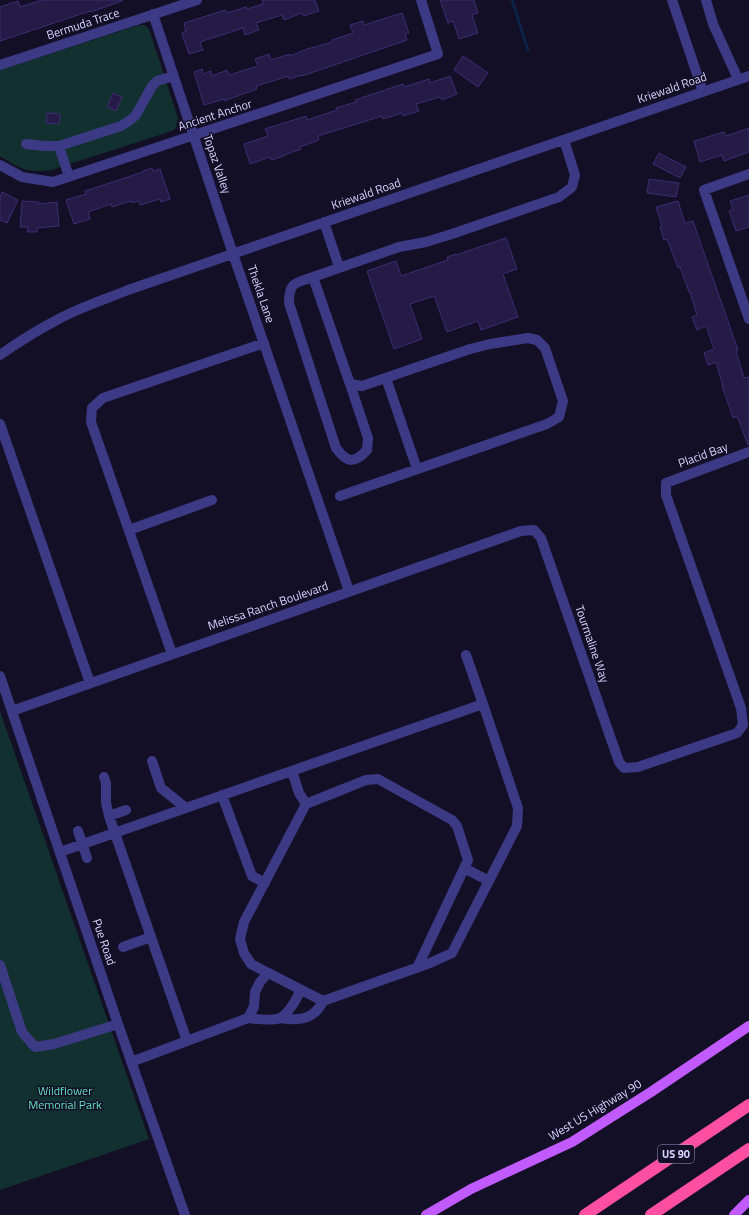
<svg xmlns="http://www.w3.org/2000/svg" width="749" height="1215" viewBox="0 0 749 1215" font-family="'Titillium Web',sans-serif">
	<style>
		.green { fill: #12302f }
		.lines { fill: none; stroke-linecap: round; stroke-linejoin: round }
		.stream { stroke: #0c2248; stroke-width: 3 }
		.building { fill: #241b47; stroke: #3b2d73 }
		.minor { stroke: #3d3a85; stroke-width: 10 }
		.major { stroke: #c25bff; stroke-width: 10 }
		.highway { stroke: #ff4fa3; stroke-width: 12 }
		.labels { text-anchor: middle; stroke-width: 3; stroke-linejoin: round; paint-order: stroke }
		.shield { fill: #130f26; stroke: #9e99be; stroke-width: 1 }
		.shield-label { font-size: 11px; font-weight: bold; fill: #d9d4ff }
		.street-label { font-size: 12px; fill: #d9d4ff; stroke: #130f26 }
		.park-label { font-size: 12px; fill: #5fe0c0; stroke: #130f26 }
	</style>
	<rect width="100%" height="100%" fill="#130f26"/>
	<path class="green" d="M139 25H145L149 29 178 118 176 128 172 131 51 170C27 173 20 169 0 156V70Z
		M0 711 149 1139 0 1190Z"/>
	<g class="lines">
		<path class="stream" d="M512 0 528 50"/>
	</g>
	<path class="building" d="M42 0H122V1L91 12 90 11 0 41V7L18 1 20 7Z
		M262 0H315L319 11 303 16 302 13 284 20 282 15 256 23 259 30 245 35 243 28 200 42 203 50 189 54 182 33 186 31 184 23 225 10 227 13 246 7 247 9 263 4Z
		M440 0H474L478 13 472 15 478 33 459 39 453 21 448 23Z
		M402 13 409 33 405 34 407 40 302 76V75L289 79V76L256 86 257 89 224 101V99L204 105 194 72 202 69 203 74 211 71 212 76 227 70 229 75 258 66 255 59 269 54 271 60 290 54V56L307 49 333 42 332 40 353 33 350 25 363 21 364 25Z
		M463 56 488 73 478 87 454 70Z
		M450 76 457 94 442 100 440 97 416 104 419 111 403 116 402 113 383 119 382 116 318 136 319 140 300 147 301 149 284 155V156L271 160 270 157 250 164 244 144 268 136 265 129 306 116 307 120 337 110 336 108 356 102 355 100 403 84 404 87 429 79 430 83Z
		M113 93 122 97 116 111 107 107Z
		M47 113 60 114 59 124 46 123Z
		M749 128V152L724 161 722 155 700 162 694 141 724 132 726 136Z
		M659 153 686 167 680 178 653 164Z
		M152 168 153 171 160 169 170 199 161 202 160 199 140 205 139 201 132 203 131 201 112 207 111 204 88 212 90 219 74 224 66 200 86 194 85 191 143 172V171Z
		M649 179 679 183 676 197 647 193Z
		M2 192 18 200 7 223 0 220V197Z
		M749 195V227L736 231 729 211 733 209 730 201Z
		M22 201 39 202V204L57 202 59 226 37 228V232H27L28 227H20Z
		M678 201 685 223 693 221 738 350 736 351 744 378 749 377V445H748L737 416 733 418 722 386H723L716 362 708 365 704 353 714 349 706 326 697 330 692 317 697 315 690 292H689L680 267 678 268 667 239 664 240 660 227 662 226 656 207Z
		M506 238 517 269 503 274 518 317 481 330 478 321 447 332 434 296 410 304 422 339 394 349 367 271 396 261 401 276 448 260 447 257 456 254V255Z"/>
	<g class="lines">
		<path class="minor" d="M672 0 703 92
			M706 0 713 24 738 79
			M153 14 233 254 349 591
			M0 65 197 0
			M26 144 44 146H59L121 126 129 121 136 115 152 86 157 81 173 76
			M59 146 69 177
			M0 165 22 177 53 182 438 54 421 0
			M749 174 704 190 749 319
			M324 222 339 267
			M313 277C295 283 289 282 289 303L336 448C347 463 354 464 367 450L368 438 350 384
			M0 355C17 343 36 331 55 321 78 308 104 300 128 290L749 76
			M386 378 417 469
			M0 424 90 683
			M340 496 547 424 559 417 563 401 545 348 537 340 528 338 490 344 470 349 362 386 350 384 313 277 399 247 426 242 452 234 559 197 572 187 575 175 564 140
			M129 530 212 500
			M172 654 91 422 92 408 103 398 264 343
			M466 655 483 704
			M0 676 118 1024 185 1215
			M12 711 521 531 534 530 541 538 619 762 624 768 638 767 737 733 743 725 741 708 666 495V483L749 452
			M152 761 161 788 186 808
			M292 771 299 793 306 804
			M104 777 106 783V803L109 816
			M222 795 252 876 265 883
			M126 810 109 816 187 1041
			M78 831 87 858
			M60 852 483 704 518 808 517 826 452 953 430 963 323 1001 251 964 244 953 240 939 244 922 306 804 366 780 378 779 452 820 457 826 468 860 417 968
			M464 868 489 881
			M123 947 151 937
			M0 965 22 1032 35 1047 54 1044 118 1024
			M248 1018C256 1019 274 1021 280 1018 289 1014 297 998 301 990
			M280 1018C299 1021 314 1020 323 1001
			M131 1062 248 1018 254 1007 255 992 260 982 268 973"/>
		<path class="major" d="M426 1215 471 1189 572 1142 651 1092 749 1026
			M734 1215 749 1200"/>
		<path class="highway" d="M585 1215 749 1105
			M651 1215 749 1149"/>
	</g>
	<g class="labels">
		<rect class="shield" x="658" y="1145" width="36" height="18" rx="3"/>
		<g class="shield-label">
			<text x="676" y="1158">US 90</text>
		</g>
		<g class="street-label">
			<text transform="translate(83 24) rotate(-18)" y="4">Bermuda Trace</text>
			<text transform="translate(672 88) rotate(-19)" y="4">Kriewald Road</text>
			<text transform="translate(215 115) rotate(-18)" y="4">Ancient Anchor</text>
			<text transform="translate(217 164) rotate(71)" y="4">Topaz Valley</text>
			<text transform="translate(366 194) rotate(-19)" y="4">Kriewald Road</text>
			<text transform="translate(261 294) rotate(71)" y="4">Thekla Lane</text>
			<text transform="translate(703 455) rotate(-20)" y="4">Placid Bay</text>
			<text transform="translate(268 606) rotate(-19)" y="4">Melissa Ranch Boulevard</text>
			<text transform="translate(592 644) rotate(71)" y="4">Tourmaline Way</text>
			<text transform="translate(104 942) rotate(71)" y="4">Pue Road</text>
			<text transform="translate(595 1110) rotate(-31)" y="4">West US Highway 90</text>
		</g>
		<g class="park-label">
			<text x="65" y="1095">Wildflower<tspan x="65" dy="14">Memorial Park</tspan></text>
		</g>
	</g>
</svg>
